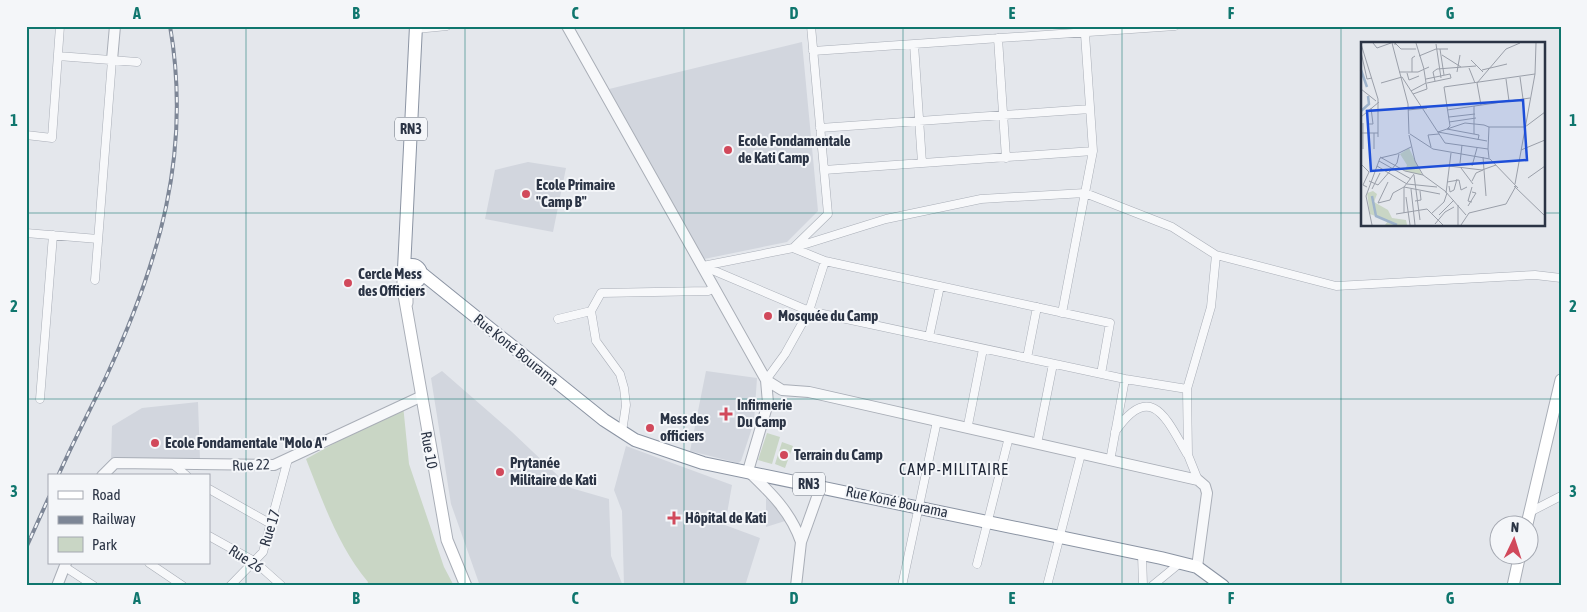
<svg xmlns="http://www.w3.org/2000/svg" width="1587" height="612" viewBox="0 0 1587 612" font-family="'Asap Condensed',sans-serif">
	<style>
		.built { fill: #d2d6de }
		.green { fill: #c9d6c5 }
		.lines { fill: none; stroke-linecap: round; stroke-linejoin: round }
		.minor-casing { stroke: #a9aeb7; stroke-width: 9 }
		.tertiary-casing { stroke: #a9aeb7; stroke-width: 12 }
		.secondary-casing { stroke: #a9aeb7; stroke-width: 13 }
		.trunk-casing { stroke: #8b94a3; stroke-width: 14 }
		.minor { stroke: #f7f8fa; stroke-width: 8 }
		.tertiary { stroke: #f7f8fa; stroke-width: 10 }
		.secondary { stroke: #fff; stroke-width: 11 }
		.trunk { stroke: #fff; stroke-width: 12 }
		.rail-casing { stroke: #7d8696; stroke-width: 4 }
		.rail { stroke: #f4f6f9; stroke-width: 2; stroke-dasharray: 5.5; stroke-linecap: butt }
		.grid { fill: none; stroke: #0f766e; stroke-width: 1; stroke-opacity: 0.55 }
		.poi-dot { fill: #d1495b; stroke: #f4f6f9; stroke-width: 2 }
		.labels { text-anchor: middle; stroke-width: 4; stroke-linejoin: round; paint-order: stroke }
		.shield { fill: #f4f6f9; stroke: #676e7b; stroke-width: 1 }
		.shield-label { font-size: 14px; font-weight: bold; fill: #2b3445 }
		.poi-label { font-size: 15px; font-weight: bold; fill: #2b3445; stroke: #f4f6f9; text-anchor: start }
		.street-label { font-size: 15px; fill: #2b3445; stroke: #f4f6f9 }
		.neighbourhood-label { font-size: 16px; letter-spacing: 1px; fill: #1d2536; stroke: #f4f6f9 }
		.inset-river { fill: none; stroke: #9fb4cc; stroke-width: 2.5 }
		.inset-road { fill: none; stroke: #9a9fa9; stroke-width: 1 }
		.view { fill: #1d4ed8; fill-opacity: 0.15; stroke: #1d4ed8; stroke-width: 2.5 }
		.inset-edge { fill: none; stroke: #2b3445; stroke-width: 2.5 }
		.neatline { fill: none; stroke: #0f766e; stroke-width: 2 }
		.grid-label { font-size: 16px; text-anchor: middle; font-weight: bold; fill: #0f766e }
	</style>
	<rect width="100%" height="100%" fill="#e4e7ec"/>
	<path class="built" d="M802 42 818 211 787 242 704 259 609 89Z
		M528 162 566 168 553 232 485 219 495 170Z
		M442 371 512 432 571 488 609 499 611 556 623 586H480L451 504 431 378Z
		M706 371 757 378 754 422 741 461 738 463 690 451Z
		M198 402 200 460 111 461 112 426 142 408Z
		M626 446 732 485 725 525 760 538 745 586H624L622 511 614 490Z
		M766 498 783 515 785 521 766 527Z"/>
	<path class="green" d="M403 405 409 464 444 567 454 586H366L368 582C338 546 323 502 306 459Z
		M767 433 780 437 772 464 758 460Z
		M782 442 793 446 785 468 775 464Z"/>
	<g class="lines">
		<g class="minor-casing">
			<path id="minor" d="M811 26 828 214 793 248 825 261 1110 323 1101 374
				M416 29 447 26
				M998 38 1006 158
				M914 44 922 163
				M813 51 1175 26
				M58 56 137 62
				M820 128 1090 109
				M26 135 52 138 60 26
				M824 170 1093 151
				M26 233 98 239
				M1216 255 1336 286 1535 275 1561 278
				M703 266 793 248 886 219 981 199 1085 193 1172 227 1216 255 1211 307 1187 389 1188 455 1198 480
				M703 266 809 311 1125 379 1187 389
				M95 280 112 60
				M1062 313 1093 151 1085 34
				M558 319 591 311
				M929 337 940 286
				M1027 358 1037 307
				M766 380 785 354 809 311 825 261
				M40 399 53 235
				M968 425 983 349
				M622 432 626 405 624 388 620 374 596 341 591 311 601 293 708 291 715 288
				M1115 432C1151 379 1167 420 1187 454
				M1037 444 1053 364
				M1110 461 1125 379
				M175 466 187 476
				M209 489 271 524
				M1530 512 1561 496
				M209 536 254 561 282 586
				M1142 554 1143 586
				M149 563 183 586
				M977 564 1009 437
				M65 567 94 586
				M230 586 263 552 288 459
				M902 586 937 421
				M1047 586 1081 454
				M1152 586 1180 563"/>
		</g>
		<g class="tertiary-casing">
			<path id="tertiary" d="M567 26 766 380 782 390 809 392 1198 480 1205 486 1207 493 1197 567
				M112 60 115 26
				M766 380 768 403 748 471C770 492 791 512 801 542
				M102 476 115 463 274 465 420 397
				M57 586 66 563
				M796 586 801 542 821 486"/>
		</g>
		<g class="secondary-casing">
			<path id="secondary" d="M403 275V289L447 540 466 586
				M407 303V297L414 282
				M1527 524 1561 380
				M1513 586 1520 554"/>
		</g>
		<g class="trunk-casing">
			<path id="trunk" d="M403 274a9 9 0 1 1 18 0a9 9 0 1 1-18 0Z
				M404 269 416 26
				M420 272 604 420 635 440 703 463 1161 558 1197 567 1223 586"/>
		</g>
		<use href="#minor" class="minor"/>
		<use href="#tertiary" class="tertiary"/>
		<use href="#secondary" class="secondary"/>
		<use href="#trunk" class="trunk"/>
		<g class="rail-casing">
			<path id="rail" d="M58 476C73 442 90 410 106 377 159 263 192 153 170 26
				M26 548 49 497"/>
		</g>
		<use href="#rail" class="rail"/>
	</g>
	<path class="grid" d="M246 26V586M465 26V586M684 26V586M903 26V586M1122 26V586M1341 26V586M26 213H1362M1543 213H1561M26 399H1561"/>
	<g class="poi-dot">
		<circle cx="728" cy="150" r="5"/>
		<circle cx="526" cy="194" r="5"/>
		<circle cx="348" cy="283" r="5"/>
		<circle cx="768" cy="316" r="5"/>
		<path d="M723.5 406.5h5v5h5v5h-5v5h-5v-5h-5v-5h5z"/>
		<circle cx="650" cy="428" r="5"/>
		<circle cx="155" cy="443" r="5"/>
		<circle cx="784" cy="455" r="5"/>
		<circle cx="500" cy="472" r="5"/>
		<path d="M671.5 510.5h5v5h5v5h-5v5h-5v-5h-5v-5h5z"/>
	</g>
	<g class="labels">
		<g class="shield">
			<rect x="395" y="117.5" width="32" height="23" rx="4"/>
			<rect x="793" y="472.5" width="32" height="23" rx="4"/>
		</g>
		<g class="shield-label">
			<text x="411" y="134">RN3</text>
			<text x="809" y="489">RN3</text>
		</g>
		<g class="poi-label">
			<text x="738" y="146">Ecole Fondamentale<tspan x="738" dy="17">de Kati Camp</tspan></text>
			<text x="536" y="190">Ecole Primaire<tspan x="536" dy="17">"Camp B"</tspan></text>
			<text x="358" y="279">Cercle Mess<tspan x="358" dy="17">des Officiers</tspan></text>
			<text x="778" y="321">Mosquée du Camp</text>
			<text x="737" y="410">Infirmerie<tspan x="737" dy="17">Du Camp</tspan></text>
			<text x="660" y="424">Mess des<tspan x="660" dy="17">officiers</tspan></text>
			<text x="165" y="448">Ecole Fondamentale "Molo A"</text>
			<text x="794" y="460">Terrain du Camp</text>
			<text x="510" y="468">Prytanée<tspan x="510" dy="17">Militaire de Kati</tspan></text>
			<text x="685" y="523">Hôpital de Kati</text>
		</g>
		<g class="street-label">
			<text transform="translate(516 350) rotate(39)" y="5">Rue Koné Bourama</text>
			<text transform="translate(429 450) rotate(80)" y="5">Rue 10</text>
			<text transform="translate(251 465) rotate(-2)" y="5">Rue 22</text>
			<text transform="translate(897 502) rotate(12)" y="5">Rue Koné Bourama</text>
			<text transform="translate(270 528) rotate(-73)" y="5">Rue 17</text>
			<text transform="translate(246 559) rotate(33)" y="5">Rue 26</text>
		</g>
		<g class="neighbourhood-label">
			<text x="954" y="475">CAMP-MILITAIRE</text>
		</g>
	</g>
	<g transform="translate(1361 42)">
		<rect width="184" height="184" fill="#e4e7ec"/>
		<path d="M48 106 61 133 44 129 46 123 39 112ZM12 149 16 152 13 160 27 168 31 176 45 178 46 183H24L27 179 9 172 6 151Z" fill="#c9d6c5"/>
		<path class="inset-river" d="M0 28 6 45M0 69 8 62 7 54M11 154 15 174 36 183"/>
		<path class="inset-road" d="M12 1 16 6 30 1M31 1 47 62 48 92M55 1 63 27M0 2 17 57V95M75 2 80 36M34 3V1L40 7H55M79 7 83 33M0 10 6 37 11 36M81 13 100 25M58 14 75 7H87M110 18 122 30M108 26 114 41M121 28 146 22M38 30H57L68 25M51 30V16L54 14M96 30 99 13M46 31 48 38 58 34M159 35 162 57M65 37 89 32 90 36 66 41M145 37 148 59M74 39 72 30 76 27 115 24M20 41 41 35 84 101 127 107 128 116M0 47 15 59M50 49 65 41M52 52 66 47 63 28M120 63 116 41 145 7 159 1M47 68 66 66M86 68 169 56M0 75 18 60M88 75 114 72M88 80 115 76M2 81V107M7 82H12L10 66M128 85H164L184 70M77 90 104 81 123 83 128 85 127 107M77 90 126 99M0 91H17M49 92 72 107 129 117 157 146M113 92V64M48 93 54 119 62 133 84 149 105 173M117 98 118 93 86 87 89 84 83 45 174 32M70 105 67 93 78 92M13 107V91M160 108 184 98M19 115 44 129 62 133M122 115 125 154M18 119 50 137M99 121 101 103M0 122 8 130 2 143 6 145M16 124 46 142 76 145M88 124 121 128 135 123M111 124 116 106M100 126 112 142M53 133 59 178M167 136 184 124M8 139 17 143 36 121 38 112M111 139 115 131 122 128M86 140 98 138 100 148 106 145M154 142 174 32 175 1M88 144 89 150 93 148 96 137M153 144 184 174M11 147 19 131M50 147 54 183M85 151 90 111M45 155 49 183M54 159 60 158 59 149M111 160 107 159 111 145M17 161 29 158 32 151 43 145 53 132M17 161 27 140M107 164 115 151 111 150M43 171V145L79 152M35 172 66 167 82 183M70 172 83 160 86 151M78 173 93 158M74 182 84 170 93 165M11 183 5 154 19 116 36 112 50 105M97 183V163M100 183 108 171 145 162 155 144"/>
		<path class="view" d="M162 58 166 118 10 129 6 69Z"/>
		<rect width="184" height="184" class="inset-edge"/>
	</g>
	<rect width="1587" height="612" fill="none" stroke="#f4f6f9" stroke-width="55"/>
	<rect x="48" y="474" width="162" height="90" fill="#f4f6f9" stroke="#a4a8b1"/>
	<rect x="58" y="491" width="25" height="8" fill="#ffffff" stroke="#a4a8b1"/>
	<text x="92" y="500" font-size="15" fill="#2b3445">Road</text>
	<rect x="58" y="516" width="25" height="8" fill="#7d8696" stroke="#a4a8b1"/>
	<text x="92" y="524" font-size="15" fill="#2b3445">Railway</text>
	<rect x="58" y="537" width="25" height="15" fill="#c9d6c5" stroke="#a4a8b1"/>
	<text x="92" y="550" font-size="15" fill="#2b3445">Park</text>
	<g transform="translate(1514 540) rotate(4)"><circle r="24" fill="#f4f6f9" stroke="#a4a8b1"/>
	<path d="M0-4L9 19L0 12L-9 19Z" fill="#d1495b"/>
	<text y="-8" font-size="14" font-weight="bold" text-anchor="middle" fill="#2b3445">N</text>
	</g>
	<rect x="28" y="28" width="1532" height="556" class="neatline"/>
	<g class="grid-label">
		<text x="137" y="19">A</text>
		<text x="356" y="19">B</text>
		<text x="575" y="19">C</text>
		<text x="794" y="19">D</text>
		<text x="1012" y="19">E</text>
		<text x="1231" y="19">F</text>
		<text x="1450" y="19">G</text>
		<text x="14" y="126">1</text>
		<text x="1573" y="126">1</text>
		<text x="14" y="312">2</text>
		<text x="1573" y="312">2</text>
		<text x="14" y="497">3</text>
		<text x="1573" y="497">3</text>
		<text x="137" y="604">A</text>
		<text x="356" y="604">B</text>
		<text x="575" y="604">C</text>
		<text x="794" y="604">D</text>
		<text x="1012" y="604">E</text>
		<text x="1231" y="604">F</text>
		<text x="1450" y="604">G</text>
	</g>
</svg>
